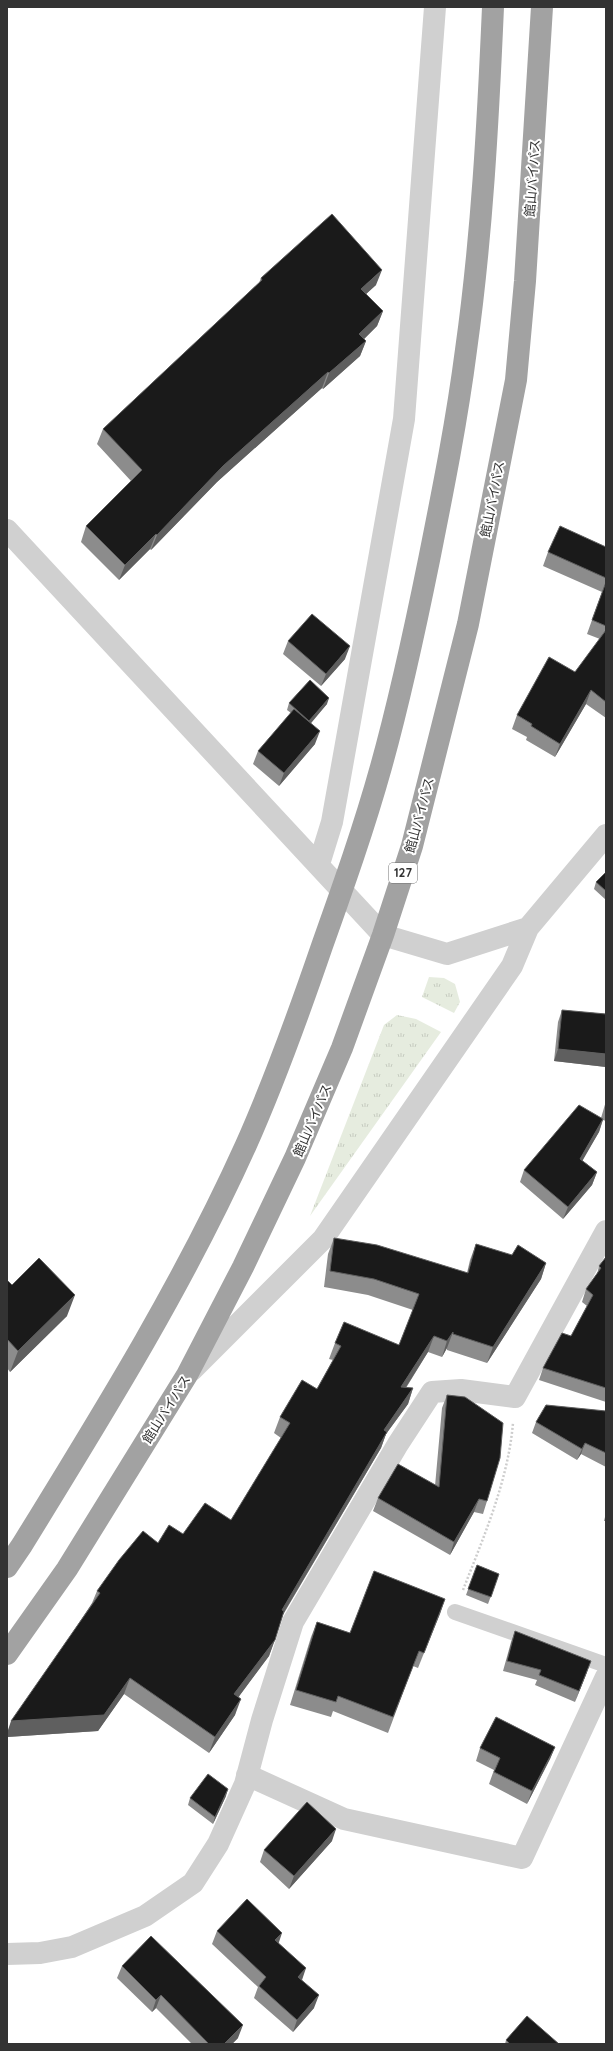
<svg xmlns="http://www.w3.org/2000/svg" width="613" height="2051" viewBox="0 0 613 2051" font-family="Quicksand,'Noto Sans JP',sans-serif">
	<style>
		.grass { fill: url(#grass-tufts) }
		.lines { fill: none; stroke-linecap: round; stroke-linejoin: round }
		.path { stroke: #cdcdcd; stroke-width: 2.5; stroke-dasharray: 2 2; stroke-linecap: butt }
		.service { stroke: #d0d0d0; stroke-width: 16 }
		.minor { stroke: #d0d0d0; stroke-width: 22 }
		.trunk { stroke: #a2a2a2; stroke-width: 22 }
		.wall { fill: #8c8c8c }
		.shaded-wall { fill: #5f5f5f }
		.building { fill: #1a1a1a; stroke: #5f5f5f }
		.labels { text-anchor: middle; stroke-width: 4; stroke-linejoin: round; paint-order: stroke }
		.shield { fill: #fff; stroke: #707070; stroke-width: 1 }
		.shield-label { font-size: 12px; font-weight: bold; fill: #333 }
		.street-label { font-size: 13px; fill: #333; stroke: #fff }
	</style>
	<defs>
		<pattern id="grass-tufts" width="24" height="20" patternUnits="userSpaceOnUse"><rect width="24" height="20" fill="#e6ecdf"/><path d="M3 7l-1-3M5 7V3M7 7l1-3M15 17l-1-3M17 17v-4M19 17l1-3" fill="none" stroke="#c6cbc0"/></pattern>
	</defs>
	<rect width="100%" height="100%" fill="#fff"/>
	<path class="grass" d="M429 977 444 978 455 984 460 1002 454 1013 422 997Z
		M397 1015 416 1019 441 1032 310 1216 384 1025Z"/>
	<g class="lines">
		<path class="path" d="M463 1590C484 1536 508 1481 513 1423"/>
		<path class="service" d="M455 1612 606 1665"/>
		<path class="minor" d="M7 530 383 935 447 954 528 928 606 835
			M319 864 332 822 404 419 435 7
			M192 1370 323 1239 512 966 528 928
			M247 1775 344 1819 522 1858 606 1677
			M7 1954 40 1953 72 1947 145 1916 193 1883 218 1844 245 1784 262 1720 293 1622 398 1444 432 1392 461 1390 515 1397 606 1231"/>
		<path class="trunk" d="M7 1567 22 1545C102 1415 183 1285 246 1145 275 1080 299 1013 322 946 343 887 364 828 381 767 400 699 415 629 429 560 443 490 457 420 466 350 482 236 488 122 493 7
			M7 1654 67 1569 187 1375 243 1267 295 1158 342 1048 383 935 412 846 468 624 516 380 525 281 542 7"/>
	</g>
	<path class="wall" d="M261 278 376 285 366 294 383 311 377 326 364 339 366 341 360 356 323 389 322 388 217 482 151 550 150 549 119 580 81 542 86 526 131 481 97 444 103 429 259 283Z
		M606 547V718L586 704 555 757 526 740 527 737 512 729 517 715 575 672 600 639 587 634 602 592 543 566 548 552Z
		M288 641 345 659 321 686 283 654Z
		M289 703 327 704 310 723 315 744 279 786 253 764 258 751 291 713 287 710Z
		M606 872V900L594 889 596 882Z
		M562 1010 606 1014V1067L554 1061 558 1022Z
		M606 1101V1121L603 1120 599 1132 582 1160 597 1172 592 1185 563 1219 520 1182 524 1170 601 1118Z
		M334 1238 467 1273 470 1260 476 1244 512 1255 546 1263 541 1279 487 1363 447 1350V1348L442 1357 428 1352 406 1388H413L408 1404 386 1434 381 1448 283 1615 269 1656 238 1697 235 1715 209 1753 124 1694 98 1731 7 1737V1733L92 1603 97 1591 158 1543 231 1520 281 1438 274 1433 280 1417 317 1389 333 1360 329 1359 335 1343 399 1345 413 1310 368 1295 324 1287 328 1254Z
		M606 1257V1402L539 1380 543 1368 571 1336 587 1306 582 1302 586 1289 597 1274 599 1266Z
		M7 1280 12 1285 67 1316 10 1372 7 1368Z
		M447 1395 487 1501 483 1514 474 1512 450 1555 373 1511 378 1498 435 1486 442 1408Z
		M606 1411V1467L581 1454 577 1460 532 1433 536 1422Z
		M606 1513V1521H604Z
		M477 1565 499 1574 488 1604 466 1595Z
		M445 1599 418 1668 413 1666 388 1733 333 1711 331 1717 290 1705 311 1637 317 1622 350 1633Z
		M515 1631 587 1672 575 1702 535 1685 537 1680 503 1671 511 1642Z
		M555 1747 550 1759 527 1804 489 1784 494 1770 476 1761 480 1748Z
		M226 1796 213 1824 188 1805 190 1798Z
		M332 1841 289 1889 260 1862 264 1850Z
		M217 1931 278 1943 302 1980 314 2008 293 2032 254 1998 258 1987 212 1944Z
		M122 1966 238 2038 232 2044H192L156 2008 152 2012 117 1978Z
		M506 2040 559 2044H505Z"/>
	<path class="shaded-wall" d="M382 270 376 285 355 304 361 289Z
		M383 311 377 326 354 349 359 334Z
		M366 341 360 356 323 389 329 373Z
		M328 372 322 388 217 482 151 550 157 535 223 466Z
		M156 534 150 549 119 580 125 565Z
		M350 646 345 659 321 686 326 674Z
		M591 690 586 704 555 757 560 744Z
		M329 698 327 704 307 728 309 721Z
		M320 731 315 744 279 786 284 773Z
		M558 1049 606 1054V1067L554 1061Z
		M603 1119 599 1132 576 1172 580 1159Z
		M597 1172 592 1185 563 1219 568 1207Z
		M546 1263 541 1279 487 1363 493 1347Z
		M75 1295 67 1316 10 1372 18 1351Z
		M453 1332 447 1348 442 1357 447 1341Z
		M434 1336 428 1352 396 1403 401 1387Z
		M413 1388 408 1404 386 1434 381 1448 276 1626 282 1610 384 1430Z
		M585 1443 581 1454 577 1460 582 1449Z
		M479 1499 474 1512 450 1555 454 1542Z
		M445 1599 440 1614 418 1668 424 1653Z
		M275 1640 269 1656 229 1710 234 1694Z
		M591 1661 587 1672 575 1702 579 1691Z
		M130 1678 124 1694 98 1731 7 1737V1733L11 1721Z
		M241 1699 235 1715 209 1753 215 1737Z
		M555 1747 550 1759 527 1804 532 1791Z
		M228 1789 226 1796 213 1824 215 1817Z
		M336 1829 332 1841 289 1889 294 1876Z
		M282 1933 278 1945 275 1940Z
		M306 1968 302 1980 298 1977Z
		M161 1995 156 2008 152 2012 156 2000Z
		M319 1995 314 2008 293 2032 297 2020Z
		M243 2025 238 2038 232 2044H224Z"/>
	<path class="building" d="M332 214 382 270 361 289 383 311 359 334 366 341 329 373 328 372 223 466 157 535 156 534 125 565 86 526 142 470 103 429 262 280 261 278Z
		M560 526 606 547V578L548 552Z
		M606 582V626L592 620Z
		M312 614 350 646 326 674 288 641Z
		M606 630V702L591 690 560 744 531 726 532 724 517 715 549 657 575 672Z
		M310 680 329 698 309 721 289 703Z
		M294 709 320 731 284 773 258 751Z
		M606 872V891L596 882Z
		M562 1010 606 1014V1054L558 1049Z
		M579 1105 603 1119 580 1159 597 1172 568 1207 524 1170Z
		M334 1238 377 1245 468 1273 476 1244 512 1255 518 1245 546 1263 493 1347 453 1334V1332L447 1341 434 1336 401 1387 413 1388 384 1430 387 1432 282 1610 284 1611 275 1640 234 1694 241 1699 215 1737 130 1678 104 1715 11 1721 100 1593 97 1591 119 1560 143 1531 158 1543 169 1525 183 1534 205 1503 231 1520 290 1423 280 1417 302 1380 317 1389 341 1346 335 1343 344 1322 399 1345 419 1294 374 1279 330 1271Z
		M606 1257V1388L543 1368 562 1333 571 1336 593 1295 586 1289 601 1268 599 1266Z
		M39 1258 75 1295 18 1351 7 1339V1280L12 1285Z
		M447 1395 465 1397 503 1423 500 1458 487 1501 479 1499 454 1542 378 1498 398 1464 439 1487Z
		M546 1405 606 1411V1453L585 1443 582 1449 536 1422Z
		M477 1565 499 1574 491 1597 468 1589Z
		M374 1571 445 1599 424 1653 419 1651 393 1717 338 1696 336 1702 296 1690 317 1622 350 1633Z
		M515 1631 591 1661 579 1691 539 1675 541 1670 507 1661Z
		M496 1717 555 1747 532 1791 494 1772 500 1758 480 1748Z
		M208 1774 228 1789 215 1817 190 1798Z
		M307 1802 336 1829 294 1876 264 1850Z
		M247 1899 282 1933 275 1940 306 1968 298 1977 319 1995 297 2020 259 1986 266 1977 217 1931Z
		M151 1936 243 2025 224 2044H209L161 1995 156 2000 122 1966Z
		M527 2016 559 2044H510L506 2040Z"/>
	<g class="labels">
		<rect class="shield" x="389" y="863" width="28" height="20" rx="3"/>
		<g class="shield-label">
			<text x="403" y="877">127</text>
		</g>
		<g class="street-label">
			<text transform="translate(532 178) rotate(-86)" y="5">館山バイパス</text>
			<text transform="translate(492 499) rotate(-79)" y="5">館山バイパス</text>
			<text transform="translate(419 815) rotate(-75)" y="5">館山バイパス</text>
			<text transform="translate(312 1120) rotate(-67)" y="5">館山バイパス</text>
			<text transform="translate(166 1409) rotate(-58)" y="5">館山バイパス</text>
		</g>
	</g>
	<rect width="613" height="2051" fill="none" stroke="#333333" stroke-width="16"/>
</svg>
